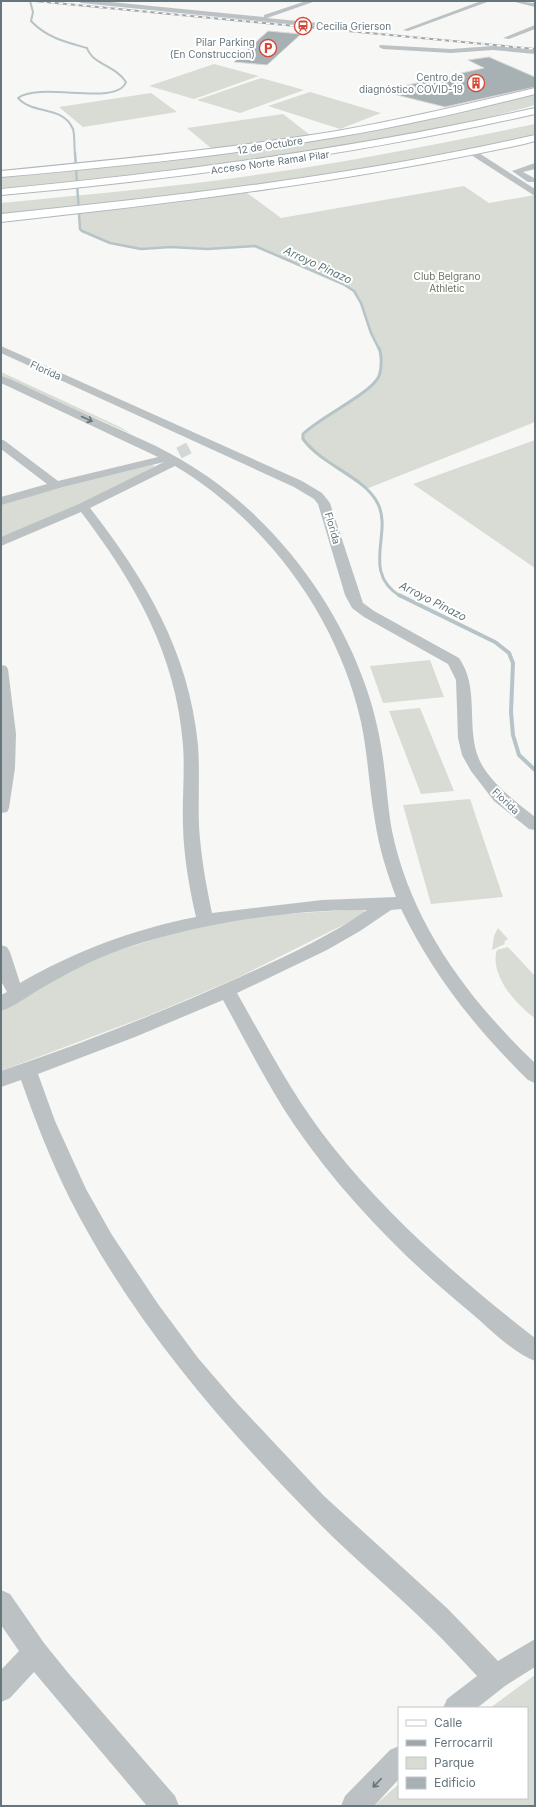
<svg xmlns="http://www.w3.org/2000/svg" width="536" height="1807" viewBox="0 0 536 1807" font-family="Inter,sans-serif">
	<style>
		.green { fill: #d8dcd4 }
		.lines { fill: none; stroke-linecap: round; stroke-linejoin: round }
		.stream-far3 { stroke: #b7c4c7; stroke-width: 2 }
		.stream-far2 { stroke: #b7c4c7; stroke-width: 2.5 }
		.stream-far1 { stroke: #b7c4c7; stroke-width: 3 }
		.stream { stroke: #b7c4c7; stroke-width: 4 }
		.building { fill: #a7b0b3; stroke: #d9d9d7 }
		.street-tunnel { stroke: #d2d7d7; stroke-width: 12; stroke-dasharray: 12 6; stroke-linecap: butt }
		.secondary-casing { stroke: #b1b8bb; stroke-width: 2 }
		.highway-casing { stroke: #b2b7b9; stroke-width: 2 }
		.street { fill: #bcc2c4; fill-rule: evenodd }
		.secondary { fill: #fff; fill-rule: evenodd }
		.highway { fill: #fff; fill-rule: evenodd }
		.rail-casing { stroke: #9fa7aa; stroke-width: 2 }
		.rail { stroke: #fff; stroke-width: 1.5; stroke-dasharray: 4; stroke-linecap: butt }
		.oneway { stroke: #65767d }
		.labels { text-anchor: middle; stroke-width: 4; stroke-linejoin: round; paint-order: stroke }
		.far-poi-label { font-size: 10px; fill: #65767d; stroke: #fff; text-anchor: end }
		.far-street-label { font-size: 10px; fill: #65767d; stroke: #fff }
		.far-park-label { font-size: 10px; fill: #687663; stroke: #fff }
		.far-water-label { font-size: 11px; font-style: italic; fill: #5f7578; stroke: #fff }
	</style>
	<rect width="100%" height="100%" fill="#f7f7f5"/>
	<path class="green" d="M214 64 259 76 194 99 149 86Z
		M261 78 304 90 240 113 197 100Z
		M310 92 381 113 340 129 268 106Z
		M151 93 177 112 83 127 59 107Z
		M535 93V105C422 137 304 155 187 169 125 176 63 184 1 188V176L240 151Z
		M283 114 310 135 212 149 187 128Z
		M535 124V136L404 163 305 180 1 217V203C88 194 175 187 262 174 354 161 444 143 535 124Z
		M464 186 489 203 535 195V422L366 489 319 457 303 439C304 421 367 397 378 379 388 361 374 343 369 327 366 317 363 304 358 295 354 290 348 287 343 284L255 246 207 249 171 247 141 249 110 243 89 235 80 229 79 211 243 190 281 218Z
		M1 372 120 427 130 433 1 377Z
		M535 440V568L413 484Z
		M152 465 155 466C108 496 53 516 1 538V503Z
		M430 660 444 697 383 703 370 666Z
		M420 708 454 791 421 794 389 711Z
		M470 799 503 897 431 904 403 805Z
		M364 909 365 914 235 979 150 1015 1 1071V1011L91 959 204 924 269 915Z
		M498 928 508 939 504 942 505 944 492 950 494 936Z
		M508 947 535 976V1018C516 1005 489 974 497 950Z
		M535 1675V1806H374L399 1784V1798H527V1708H490Z"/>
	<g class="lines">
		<path class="stream-far3" d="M30 1 33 12 31 21C47 38 66 42 87 48 93 65 115 65 126 82 117 107 40 81 18 98 33 115 63 105 73 129 75 136 74 147 75 154"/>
		<path class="stream-far2" d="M75 153 80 229 82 231 110 243 141 249 171 247 207 249 255 246 343 284 354 291 361 303 371 333 379 349"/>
		<path class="stream-far1" d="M379 348C382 355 382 371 378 378 369 394 319 418 303 434V439C323 466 363 476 377 502 394 532 360 571 400 596"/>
		<path class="stream" d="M399 595 495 642 509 653 513 663 511 712 513 735 519 755 535 770"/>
	</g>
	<path class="building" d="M268 31 301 34 267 65 234 62Z
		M489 57 535 77V87L445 107 381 91 484 68 468 60Z"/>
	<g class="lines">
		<path class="street-tunnel" d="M179 453 189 448"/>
		<g class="secondary-casing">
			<path id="secondary" d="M535 88V94C469 111 404 126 337 137 226 156 113 167 1 177V171C113 160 226 149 337 131 404 119 469 104 535 88Z
				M535 135V141L524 144C352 181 176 203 1 222V214C180 196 360 175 535 135Z"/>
		</g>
		<g class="highway-casing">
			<path id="highway" d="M535 108V114C359 154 181 179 1 195V189C181 172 359 148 535 108Z"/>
		</g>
		<path class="street" d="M78 1H101L264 17V15L306 1H316L267 18 318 23 321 25 318 27 81 3Z
			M481 1H490L408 31 403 30Z
			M514 1 535 3V7L515 2Z
			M535 25V29L509 39 503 38Z
			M380 45 451 49 493 46 535 50V54L493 50 451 53 383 49 379 47Z
			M471 148 535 189V196L468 153 467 151Z
			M535 163V169L523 172 534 178V182H528L512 171Z
			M1 346 302 481 322 493 330 503 363 603 374 611 459 658C479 687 467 721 477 754 485 779 515 801 535 817V830L529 829 494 801 471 771 462 755 458 738 456 680 448 664 364 617 352 608 345 595 318 504 314 499 294 487 1 353Z
			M1 376C11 379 21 384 31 389 50 398 70 407 90 416 124 432 161 446 193 467 272 516 338 602 367 690 375 714 381 740 384 766 387 788 388 809 392 831 411 923 468 999 535 1063V1083L528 1080C476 1029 433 975 401 909L391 910 360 931 327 950 237 993C267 1046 295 1100 333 1147 391 1220 462 1281 535 1338V1361C513 1353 489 1328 470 1312 404 1258 344 1197 295 1126 268 1086 246 1042 223 1000L135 1037 38 1074 55 1121 86 1189 112 1235 158 1304 198 1358 235 1401 324 1496 448 1609 498 1661 535 1639V1667L505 1686 477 1708H443L447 1699 477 1676C461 1659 446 1642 429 1626 389 1587 346 1552 307 1511 216 1418 130 1317 70 1199 51 1161 35 1120 21 1080L1 1087V1071C81 1044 160 1013 238 978 282 958 327 938 367 910 283 909 174 927 97 959 77 968 59 978 40 989 28 996 15 1006 1 1011V995L7 992 1 981V945L7 947 10 952 20 983C75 951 134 929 196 917 189 887 184 857 183 827 182 799 185 772 183 745 176 654 135 583 81 512L1 546V537L79 504 164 462 60 488 1 505V497L47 484 1 449V439L5 441 58 481 158 457 1 383ZM175 466C267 521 338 618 361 722 368 755 369 788 375 821 379 848 387 873 396 897L322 900 212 913C206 885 201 856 199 827 198 799 200 772 198 745 189 652 146 580 90 508Z
			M1 665 6 666 8 669 16 734 15 768 9 808 7 812 1 813Z
			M1 1590 10 1594 44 1643 69 1674 175 1796 179 1806H147L34 1672 10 1698 1 1702V1670L19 1651 1 1625Z
			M399 1746V1779L374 1806H341L345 1796 390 1750Z"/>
		<use href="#secondary" class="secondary"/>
		<use href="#highway" class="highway"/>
		<g class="rail-casing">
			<path id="rail" d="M35 1 535 49"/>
		</g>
		<use href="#rail" class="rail"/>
	</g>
	<defs><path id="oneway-shaft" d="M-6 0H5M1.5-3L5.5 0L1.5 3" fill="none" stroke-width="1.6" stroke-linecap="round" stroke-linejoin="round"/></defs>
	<g class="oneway">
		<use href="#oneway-shaft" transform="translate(87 419) rotate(25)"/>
		<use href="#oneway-shaft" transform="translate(377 1783) rotate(134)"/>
	</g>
	<defs>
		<g id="station-ring" transform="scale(0.9)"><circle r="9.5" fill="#fff" stroke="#d64836" stroke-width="1.5"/><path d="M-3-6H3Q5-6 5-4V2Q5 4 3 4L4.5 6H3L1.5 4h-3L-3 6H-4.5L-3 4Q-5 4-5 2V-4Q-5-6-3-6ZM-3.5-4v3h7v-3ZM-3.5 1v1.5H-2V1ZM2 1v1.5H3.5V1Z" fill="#d64836"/></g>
		<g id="parking-ring" transform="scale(0.9)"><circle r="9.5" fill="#fff" stroke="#d64836" stroke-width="1.5"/><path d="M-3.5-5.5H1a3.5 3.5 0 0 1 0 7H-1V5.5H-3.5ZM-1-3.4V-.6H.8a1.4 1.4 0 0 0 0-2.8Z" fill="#d64836"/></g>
		<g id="building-ring" transform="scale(0.9)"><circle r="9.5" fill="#fff" stroke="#d64836" stroke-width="1.5"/><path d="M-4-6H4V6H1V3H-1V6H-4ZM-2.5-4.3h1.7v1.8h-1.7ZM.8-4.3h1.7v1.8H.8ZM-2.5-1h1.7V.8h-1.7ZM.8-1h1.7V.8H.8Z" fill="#d64836"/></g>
	</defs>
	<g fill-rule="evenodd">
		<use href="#station-ring" x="303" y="26"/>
		<use href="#parking-ring" x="268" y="48"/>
		<use href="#building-ring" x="476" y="83"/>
	</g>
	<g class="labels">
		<g class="far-poi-label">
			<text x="316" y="30" text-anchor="start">Cecilia Grierson</text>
			<text x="255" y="46">Pilar Parking<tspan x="255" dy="12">(En Construccion)</tspan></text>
			<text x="463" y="81">Centro de<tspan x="463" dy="12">diagnóstico COVID-19</tspan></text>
		</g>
		<g class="far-street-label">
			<text transform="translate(270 145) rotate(-9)" y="4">12 de Octubre</text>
			<text transform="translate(270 162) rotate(-8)" y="4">Acceso Norte Ramal Pilar</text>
			<text transform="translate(46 370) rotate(24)" y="4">Florida</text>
			<text transform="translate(333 528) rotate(74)" y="4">Florida</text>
			<text transform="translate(506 801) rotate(43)" y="4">Florida</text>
		</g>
		<g class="far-park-label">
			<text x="447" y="280">Club Belgrano<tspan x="447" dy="12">Athletic</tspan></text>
		</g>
		<g class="far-water-label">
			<text transform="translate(318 265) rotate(25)" y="4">Arroyo Pinazo</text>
			<text transform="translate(433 601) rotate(27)" y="4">Arroyo Pinazo</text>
		</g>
	</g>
	<rect width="536" height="1807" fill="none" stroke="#65767d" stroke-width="4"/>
	<rect x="398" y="1707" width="130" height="92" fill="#ffffff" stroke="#c1c8cb"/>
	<rect x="406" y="1720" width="20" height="6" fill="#ffffff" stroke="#c1c8cb"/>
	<text x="434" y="1727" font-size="12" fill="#65767d">Calle</text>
	<rect x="406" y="1740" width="20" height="6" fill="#9fa7aa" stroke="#c1c8cb"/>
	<text x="434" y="1747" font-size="12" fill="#65767d">Ferrocarril</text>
	<rect x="406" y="1757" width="20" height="12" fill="#d8dcd4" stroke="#c1c8cb"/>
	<text x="434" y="1767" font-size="12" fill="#65767d">Parque</text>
	<rect x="406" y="1777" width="20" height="12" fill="#a7b0b3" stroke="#c1c8cb"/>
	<text x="434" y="1787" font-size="12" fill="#65767d">Edificio</text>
</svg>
